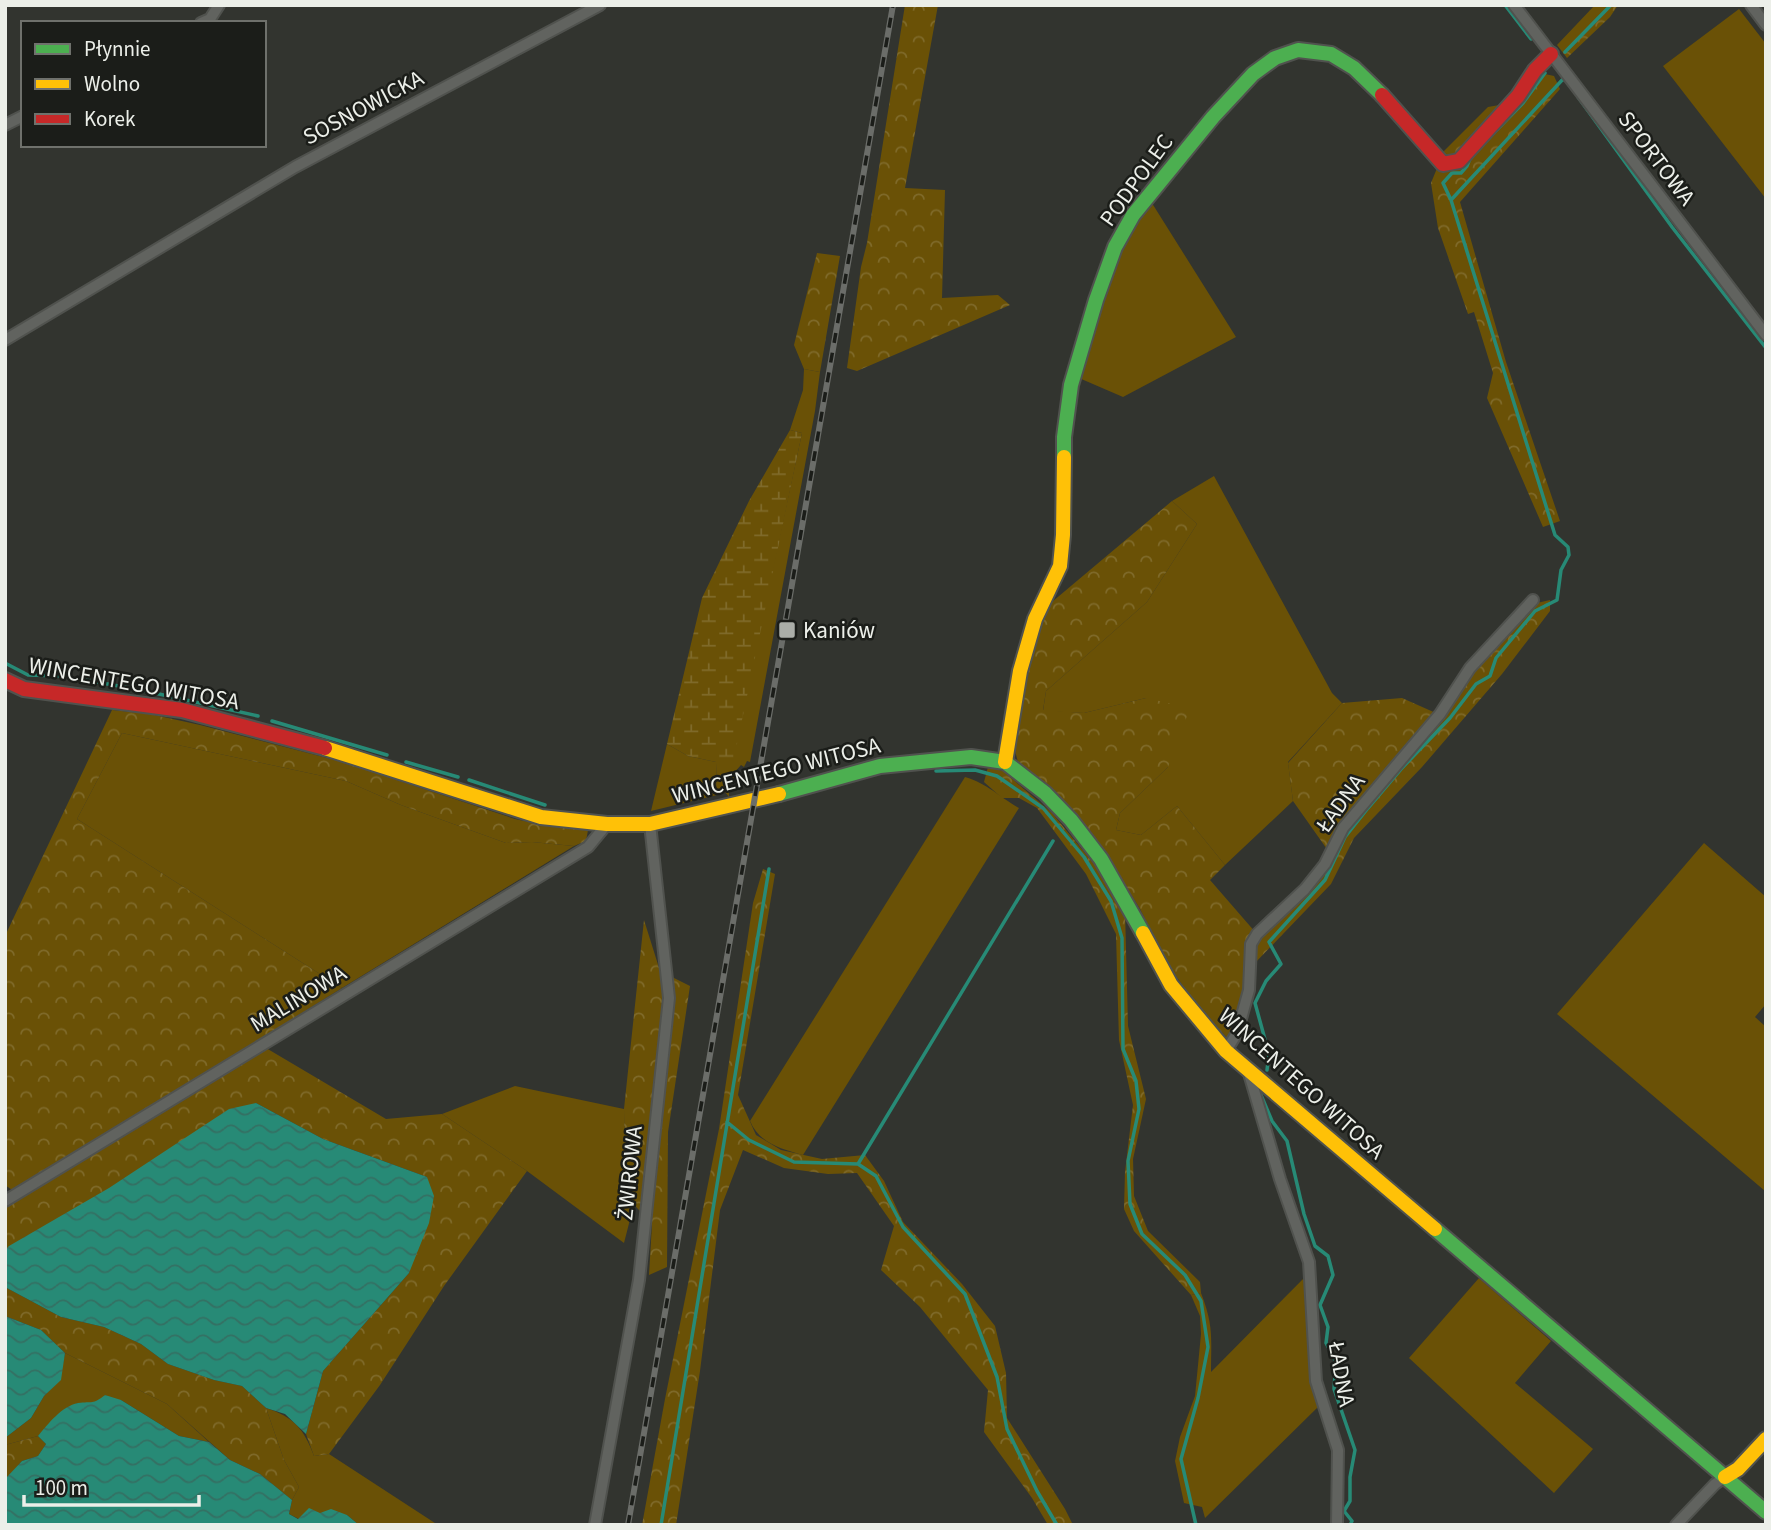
<svg xmlns="http://www.w3.org/2000/svg" width="1771" height="1530" viewBox="0 0 1771 1530" font-family="'Source Sans 3',sans-serif">
	<style>
		.grass { fill: #6a5106 }
		.forest { fill: url(#forest-crowns) }
		.wetland { fill: url(#wetland-marsh) }
		.water { fill: url(#water-waves) }
		.lines { fill: none; stroke-linecap: round; stroke-linejoin: round }
		.stream { stroke: #278a76; stroke-width: 3.5 }
		.street-casing { stroke: #50524e; stroke-width: 14 }
		.fast-casing { stroke: #50524e; stroke-width: 18 }
		.slow-casing { stroke: #50524e; stroke-width: 18 }
		.jam-casing { stroke: #50524e; stroke-width: 18 }
		.street { stroke: #61635f; stroke-width: 10 }
		.fast { stroke: #4caf50; stroke-width: 14 }
		.slow { stroke: #ffc107; stroke-width: 14 }
		.jam { stroke: #c62828; stroke-width: 14 }
		.rail-casing { stroke: #6b6d69; stroke-width: 6 }
		.rail { stroke: #1b1d19; stroke-width: 3.5; stroke-dasharray: 10; stroke-linecap: butt }
		.poi-dot { fill: #abaea8; stroke: #1b1d19; stroke-width: 2.5 }
		.labels { text-anchor: middle; stroke-width: 5; stroke-linejoin: round; paint-order: stroke }
		.street-label { font-size: 23px; fill: #ecefe9; stroke: #1b1d19 }
		.poi-label { font-size: 23px; fill: #ecefe9; stroke: #1b1d19; text-anchor: start }
	</style>
	<defs>
		<pattern id="forest-crowns" width="20" height="18" patternUnits="userSpaceOnUse" patternTransform="scale(1.75)"><rect width="20" height="18" fill="#6a5106"/><path d="M2 6a3 3 0 1 1 6 0M12 15a3 3 0 1 1 6 0" fill="none" stroke="#7f6a2a"/></pattern>
		<pattern id="wetland-marsh" width="20" height="14" patternUnits="userSpaceOnUse" patternTransform="scale(1.75)"><rect width="20" height="14" fill="#6a5106"/><path d="M1 5h8M5 5V1M11 12h8M15 12V8" fill="none" stroke="#7f6a2a"/></pattern>
		<pattern id="water-waves" width="16" height="10" patternUnits="userSpaceOnUse" patternTransform="scale(1.75)"><rect width="16" height="10" fill="#278a76"/><path d="M0 5q4-4 8 0t8 0" fill="none" stroke="#347063"/></pattern>
	</defs>
	<rect width="100%" height="100%" fill="#32342f"/>
	<path class="grass" d="M1739 9 1766 44V199L1663 66Z
		M1150 200 1236 337 1123 397 1079 378 1101 301 1119 249Z
		M804 369 820 372 815 411 750 762 747 761 744 767 741 765 734 773 737 775 729 784V797L725 792 802 433 790 430 803 390Z
		M1214 476 1332 693 1342 703 1288 762 1293 801 1225 865 1177 806 1141 835 1116 830 1120 813 1168 767 1146 698 1084 713 1043 711 1046 691 1147 602 1197 524 1172 501Z
		M122 733 346 781 401 805 506 843 532 842 574 846 342 988 77 819Z
		M667 744 688 756 716 762 717 795 651 811Z
		M965 777C988 784 998 796 1019 808L803 1155C781 1149 759 1143 750 1121Z
		M1704 843 1766 897V1004L1755 1017 1766 1027 1765 1191 1557 1014Z
		M515 1086 624 1109 625 1195 634 1204 624 1243 527 1171 442 1114Z
		M1304 1278 1319 1406 1205 1518 1202 1507 1184 1503 1175 1461 1180 1437 1195 1396 1201 1334 1200 1316 1191 1295 1201 1293C1214 1326 1211 1339 1211 1372Z
		M1479 1278 1551 1341 1515 1383 1593 1449 1554 1493 1409 1358Z
		M65 1353 167 1404 209 1442 179 1436 121 1400 93 1404 78 1403 65 1409 38 1436 5 1445V1438L31 1418 44 1396 60 1380Z
		M266 1408C294 1417 304 1429 314 1456L329 1454 438 1525H359L347 1515 320 1514 299 1519 289 1514 292 1500 299 1487 284 1460Z"/>
	<path class="forest" d="M905 5H938L905 188 945 190 942 298 998 295 1010 305 857 371 847 368 861 267 867 243Z
		M1595 5H1618L1610 17 1567 58 1557 45Z
		M1540 73 1554 76 1560 89 1460 202 1506 362 1560 521 1543 527 1487 398 1493 373 1474 312 1468 314 1438 228 1431 183 1444 151 1488 107 1517 102Z
		M817 253 840 256 820 372 804 369 794 345Z
		M1172 501 1197 524 1147 602 1046 691 1043 710 1084 713 1146 698 1190 708 1168 767 1120 813 1116 830 1141 835 1177 806 1225 865 1210 880 1256 933 1246 990 1235 1031 1227 1038 1190 996 1169 966 1140 909 1106 853 1077 815 1051 789 1018 762 1015 751 1023 671 1046 607Z
		M1550 600V611L1502 674 1422 767 1354 838 1331 884 1254 964 1255 945 1260 937 1307 891 1345 830 1473 669 1537 603Z
		M1402 698 1438 714 1329 852 1293 801 1288 763 1342 703Z
		M112 710 150 714 200 725 339 761 515 819 547 826 588 830 586 841 574 846 532 842 506 843 401 805 346 781 122 733 77 819 342 988 15 1192 5 1185V936Z
		M988 767 1003 771 1052 813 1094 864 1125 911 1128 1026 1146 1099 1133 1159 1134 1196 1148 1231 1200 1282 1201 1293 1191 1295 1134 1231 1124 1209 1125 1172 1133 1105 1119 1040 1116 934 1086 874 1037 808 1019 798H1002L984 782Z
		M763 869 775 874 738 1095 756 1135 781 1150 822 1159 865 1155 884 1181 903 1222 962 1284 995 1326 1006 1373 1007 1418 1065 1509 1073 1525H1048L1032 1498 984 1432 988 1390 920 1307 881 1270 894 1226 857 1173 828 1174 784 1168 743 1150 720 1210 700 1371 676 1525H642L665 1399 719 1129 753 903Z
		M644 920 660 971 690 986 668 1132 667 1267 649 1275 652 1224 625 1195 624 1109Z
		M266 1048 386 1119 442 1114 527 1171 444 1286 380 1385 329 1454 314 1456 306 1434 323 1371 409 1273 427 1177 323 1139 256 1103 5 1250V1204Z
		M5 1287 61 1317 104 1327 141 1344 168 1364 214 1380 242 1386 266 1408 284 1460 299 1487 292 1500 260 1474 230 1460 167 1404 65 1353 41 1330 5 1316Z
		M38 1436 46 1444 38 1456 22 1461 5 1480V1445Z"/>
	<path class="wetland" d="M790 430 802 433 733 763 725 792 717 795 716 762 688 756 667 744 702 598 749 501Z"/>
	<path class="water" d="M256 1103 323 1139 427 1177 434 1196 429 1223 409 1273 323 1371 306 1434 285 1414 266 1408 242 1386 214 1380 168 1364 141 1344 104 1327 61 1317 5 1287V1250L9 1246 109 1188 229 1109Z
		M5 1316 41 1330 65 1353 61 1380 44 1396 31 1418 5 1438Z
		M105 1395 121 1400 179 1436 209 1442 230 1460 260 1474 292 1500 289 1514 298 1519 309 1508 320 1513 331 1509 347 1515 359 1525H5L6 1478 22 1461 38 1456 46 1444 38 1436C48 1424 62 1406 78 1403 93 1401 92 1405 105 1395Z"/>
	<g class="lines">
		<path class="stream" d="M1505 5 1531 39
			M1565 52 1611 5
			M1578 97 1672 227 1766 348
			M1484 143 1523 103 1545 73
			M1451 200 1443 183 1452 173H1461L1467 166 1471 156
			M5 663 28 675 62 676
			M80 679 141 690 258 716
			M272 721 387 755
			M406 762 458 777
			M936 771 975 770 997 776 1043 808 1084 857 1111 901 1122 938 1123 1049 1136 1081 1139 1109 1128 1161 1130 1204 1142 1234 1185 1275 1201 1301 1208 1347 1198 1398 1181 1459 1196 1525
			M469 780 545 805
			M1267 1070 1269 1054 1255 1003 1266 981 1281 964 1269 942 1325 880 1345 837 1368 808 1401 769 1450 718 1476 684 1490 676 1496 658 1535 611 1557 600 1561 570 1569 555 1568 547 1555 535 1451 200 1564 78 1565 80
			M1261 1095 1272 1121 1287 1141 1304 1214 1315 1246 1328 1256 1333 1275 1320 1305 1328 1327 1326 1343 1336 1362 1334 1389 1355 1450 1350 1477V1501L1344 1511 1352 1521 1350 1525
			M727 1122 749 1140 794 1162 858 1164 876 1176 903 1227 965 1294 997 1377 1007 1429 1037 1491 1057 1525
			M858 1164 1053 841
			M661 1525 769 869"/>
		<g class="street-casing">
			<path id="street" d="M1514 5 1766 335
				M1751 5 1766 25
				M201 23 210 19 219 5
				M5 125 23 116
				M5 340 295 167 600 5
				M1226 1051 1237 1033 1249 990 1251 944 1257 934 1305 889 1325 864 1343 828 1440 714 1470 668 1533 600
				M1248 1070 1280 1179 1309 1262 1316 1381 1338 1450 1337 1525
				M5 1201 588 847 607 824
				M595 1525 639 1280 669 998 650 824
				M1676 1525 1715 1484 1725 1477"/>
		</g>
		<g class="fast-casing">
			<path id="fast" d="M1064 457V437L1071 385 1096 300 1115 247 1133 215 1213 117 1253 74 1275 58 1298 50 1331 54 1354 68 1382 95
				M779 794 880 766 971 757 1005 762 1045 793 1071 820 1101 859 1143 933
				M1435 1229 1766 1512"/>
		</g>
		<g class="slow-casing">
			<path id="slow" d="M325 748 541 817 607 824H650L779 794
				M1005 762 1020 671 1035 619 1060 566 1063 535 1064 457
				M1143 933 1171 985 1226 1051 1435 1229
				M1725 1477 1738 1469 1766 1439"/>
		</g>
		<g class="jam-casing">
			<path id="jam" d="M1382 95 1443 164 1459 161 1518 96 1535 70 1551 54
				M5 680 24 689 182 710 325 748"/>
		</g>
		<use href="#street" class="street"/>
		<use href="#fast" class="fast"/>
		<use href="#slow" class="slow"/>
		<use href="#jam" class="jam"/>
		<g class="rail-casing">
			<path id="rail" d="M628 1525 893 5"/>
		</g>
		<use href="#rail" class="rail"/>
	</g>
	<rect class="poi-dot" x="778" y="621" width="18" height="18" rx="3.5"/>
	<g class="labels">
		<g class="street-label">
			<text transform="translate(363 107) rotate(-28)" y="8">SOSNOWICKA</text>
			<text transform="translate(1657 158) rotate(53)" y="8">SPORTOWA</text>
			<text transform="translate(1136 180) rotate(-54)" y="8">PODPOLEC</text>
			<text transform="translate(134 683) rotate(10)" y="8">WINCENTEGO WITOSA</text>
			<text transform="translate(776 770) rotate(-14)" y="8">WINCENTEGO WITOSA</text>
			<text transform="translate(1340 803) rotate(-54)" y="8">ŁADNA</text>
			<text transform="translate(298 998) rotate(-31)" y="8">MALINOWA</text>
			<text transform="translate(1302 1083) rotate(42)" y="8">WINCENTEGO WITOSA</text>
			<text transform="translate(629 1173) rotate(-84)" y="8">ŻWIROWA</text>
			<text transform="translate(1342 1374) rotate(80)" y="8">ŁADNA</text>
		</g>
		<g class="poi-label">
			<text x="803" y="638">Kaniów</text>
		</g>
	</g>
	<rect width="1771" height="1530" fill="none" stroke="#ecefe9" stroke-width="14"/>
	<rect x="21" y="21" width="245" height="126" fill="#1b1d19" stroke="#6f716c" stroke-width="2"/>
	<rect x="35" y="44" width="35" height="10" fill="#4caf50" stroke="#6f716c" stroke-width="2"/>
	<text x="84" y="56" font-size="21" fill="#ecefe9">Płynnie</text>
	<rect x="35" y="79" width="35" height="10" fill="#ffc107" stroke="#6f716c" stroke-width="2"/>
	<text x="84" y="91" font-size="21" fill="#ecefe9">Wolno</text>
	<rect x="35" y="114" width="35" height="10" fill="#c62828" stroke="#6f716c" stroke-width="2"/>
	<text x="84" y="126" font-size="21" fill="#ecefe9">Korek</text>
	<path d="M24 1495v10h175v-10" fill="none" stroke="#ecefe9" stroke-width="3.5"/>
	<text x="35" y="1495" font-size="21" fill="#ecefe9" stroke="#1b1d19" stroke-width="5" paint-order="stroke">100 m</text>
</svg>
